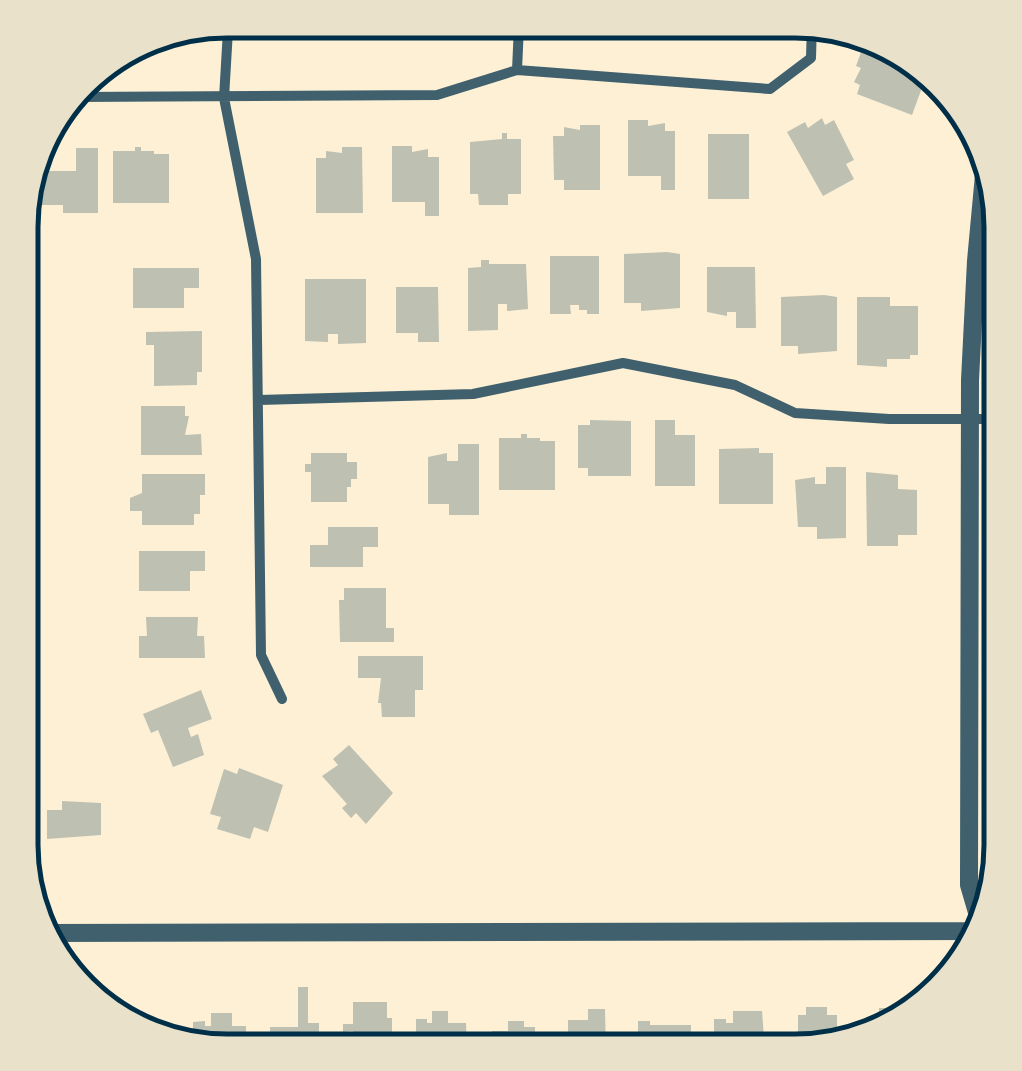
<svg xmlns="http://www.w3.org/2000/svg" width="1022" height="1071" viewBox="0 0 1022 1071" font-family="Jost,sans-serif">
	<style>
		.building { fill: #bec0b2 }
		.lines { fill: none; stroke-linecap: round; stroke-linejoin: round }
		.minor { stroke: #3f606c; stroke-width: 10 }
		.tertiary { stroke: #3f606c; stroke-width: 18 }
		.rim { fill: none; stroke: #003049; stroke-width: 5 }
	</style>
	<rect width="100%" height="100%" fill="#fdf0d5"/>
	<path class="building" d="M450 27 449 32 410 31V28Z
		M285 29H337V38L285 39Z
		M160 31H163V41H143Z
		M863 47 921 69 927 74 912 115 857 94 860 85 854 82 861 68 856 66Z
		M822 118 825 125 834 120 854 160 846 164 854 179 823 196 787 132 805 122 808 128Z
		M628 120H648V126L665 123V131H675V190H661V176H628Z
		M580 125H600V190H564V180H554L553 136H564V127L580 130Z
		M502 133H507V139H521V194H508V205H479L478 194H470V142L502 139Z
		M708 134H749V199H708Z
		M392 146H412V152L428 149V157H439V216H425V202H392Z
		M135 147H141V151H154V154H169V203H113V151H135Z
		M342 147H362L363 213H316V158H326V151L342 153Z
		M76 148H98V213H63V205H37V171H76Z
		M667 252 680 254V308L641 311V303H624V254Z
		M550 256H599V314H587V310H579V305H570L571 314H550Z
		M481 260H489V264H526L528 309 507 311V304H498V330L468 331V268L481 267Z
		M707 267H755L756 328H736V312H727V316L707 312Z
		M133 268H199V288H184V308H133Z
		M305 279H366V343L338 344V334H328V342L305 341Z
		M396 287H438L439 342H418V333H396Z
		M824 295 837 297V351L798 354V346H781V297Z
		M857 297H890V306H918V355H910V359H887V367L857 365Z
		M202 331V372H197V385L154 386V345H146V332Z
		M23 349H36V381H23Z
		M141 406H185V416H189L185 435 201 434 202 455H141Z
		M590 420 631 421V476H588V468H578V425H590Z
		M655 420H675V435H695V486H655Z
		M521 434H527V438H540V441H555V490H499V438H521Z
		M458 444H479V515H449V504H428V457L447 453V461H458Z
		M759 448V453H773V504H719V449Z
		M311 453H347V462H357V479H351V487H347V502H311V472H305V464H311Z
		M22 466H32V490H22Z
		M826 467H846V538L817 539V527H798L795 480 815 477V484H826Z
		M866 472 898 475V489L917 490V535H898V546H867Z
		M142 474H205V495H200V514H194V525H142V511H130V498L142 493Z
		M328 527H378V547H363V567H310V545H328Z
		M139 551H205V571H190V591H139Z
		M344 588H386V628H394V642H340L339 600H344Z
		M146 617H198L197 636H204L205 658H139V636H147Z
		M358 656H423V690H415V717H382L381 703H378L381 678H358Z
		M201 690 212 719 188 728 191 737 198 734 204 755 173 767 158 730 151 733 143 714Z
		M349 745 393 793 366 824 356 813 351 818 342 808 347 804 322 776 338 765 333 759Z
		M239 768 283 785 268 832 254 827 250 839 217 829 221 817 210 814 224 769 237 774Z
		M62 801 101 803V835L47 839V810H62Z
		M298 987H308V1023H319V1051H270V1027H298Z
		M353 1002H387V1018H392V1051H353V1031L343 1032V1024H353Z
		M806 1007H827V1015H837V1041L813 1049H798V1015H806Z
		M879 1008H899V1020L867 1031V1021H879Z
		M588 1009H605L606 1051H568V1020H588Z
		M432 1011H448V1023H466L467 1051H416V1019H427V1023H432Z
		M733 1011H762L765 1051 714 1050V1019H726V1023H733Z
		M211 1013H232V1026H246V1051H213L193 1045V1022L205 1021V1026H211Z
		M508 1021H524V1027H535V1051H492V1031H508Z
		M638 1021H650V1025H691V1051H638Z
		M162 1025H174V1039L146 1030 162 1029Z"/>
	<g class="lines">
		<path class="minor" d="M228 30 224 98 256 259 261 655 282 699
			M517 70 519 26
			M76 97 437 95 517 70 770 89 811 58 812 22
			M259 400 473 394 623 363 735 385 795 413 889 419H1002"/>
		<path class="tertiary" d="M997 874 1002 309
			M981 926 969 885 970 380 976 261 985 164
			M46 933 979 931"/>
	</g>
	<path d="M0 0H1022V1071H0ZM227 38H795A189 189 0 0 1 984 227V845A189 189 0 0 1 795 1034H227A189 189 0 0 1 38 845V227A189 189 0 0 1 227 38Z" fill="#e9e1ca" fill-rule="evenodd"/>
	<path class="rim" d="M227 38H795A189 189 0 0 1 984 227V845A189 189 0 0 1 795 1034H227A189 189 0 0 1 38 845V227A189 189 0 0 1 227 38Z"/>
</svg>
